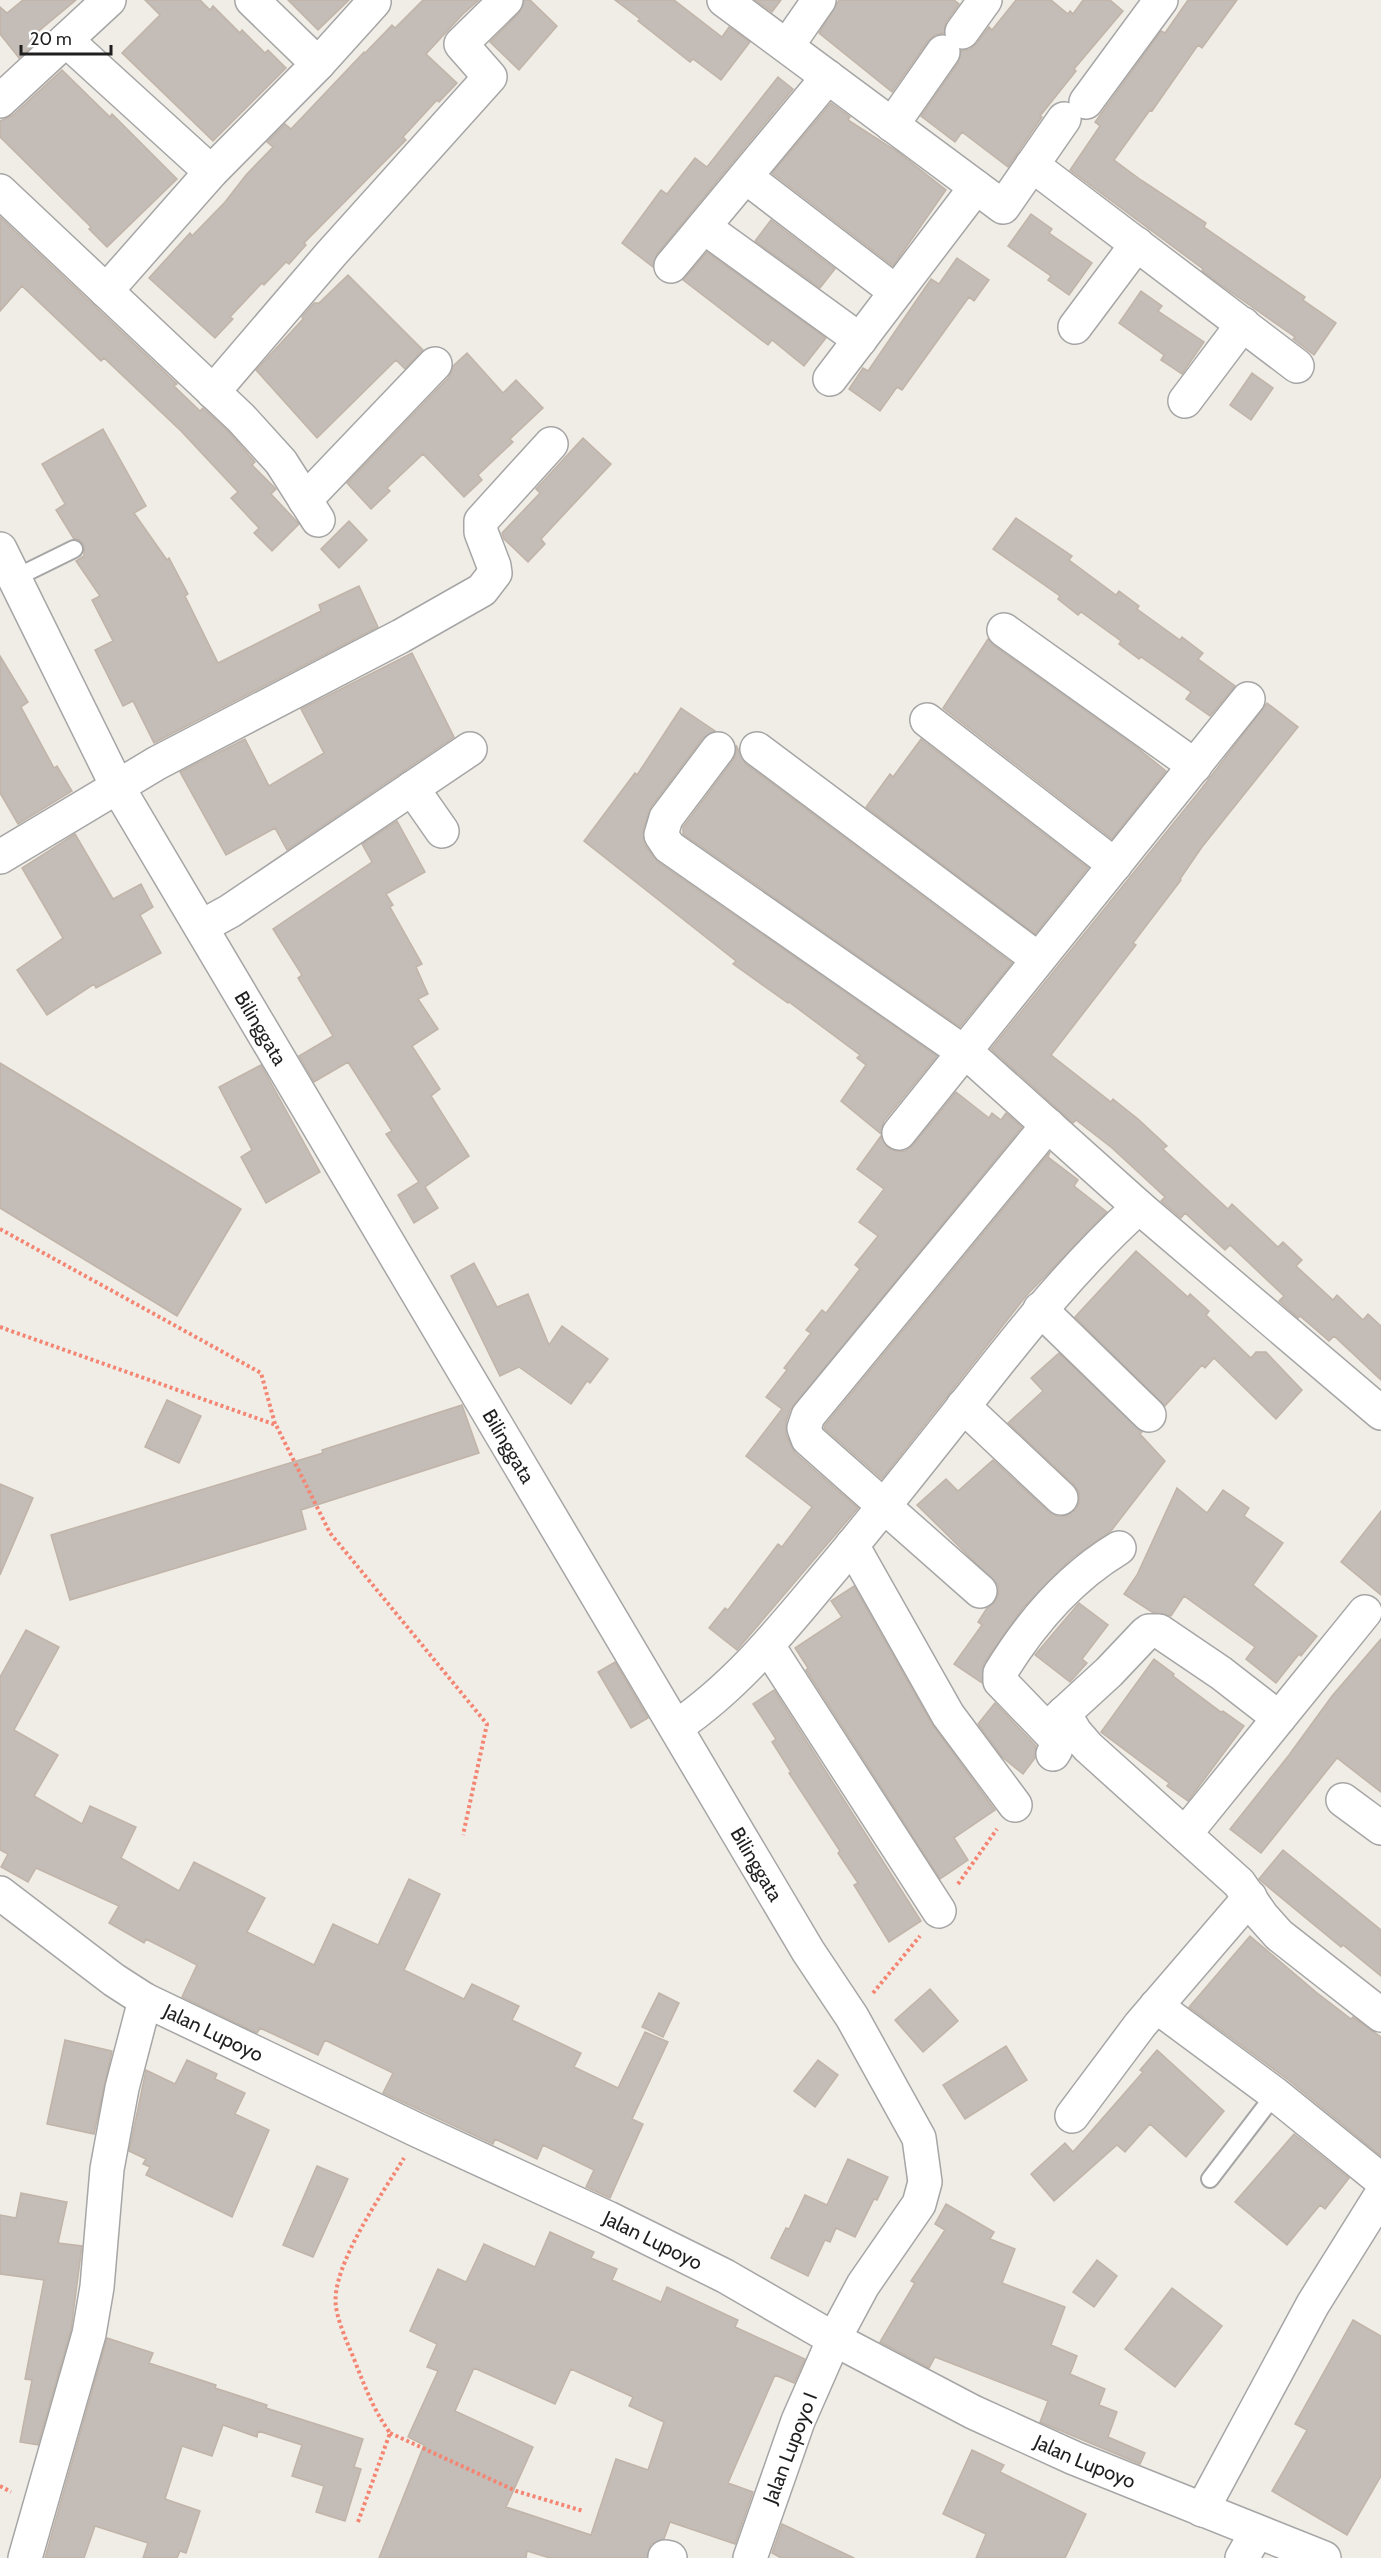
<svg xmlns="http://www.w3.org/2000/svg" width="1381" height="2558" viewBox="0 0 1381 2558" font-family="Cabin,sans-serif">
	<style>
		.building { fill: #c4bcb6; stroke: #c1b4a9; stroke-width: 1.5; fill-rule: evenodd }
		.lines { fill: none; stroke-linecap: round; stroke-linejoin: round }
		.service-casing { stroke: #a6a6a6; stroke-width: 20 }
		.minor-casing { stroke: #a6a6a6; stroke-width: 36 }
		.path { stroke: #f48573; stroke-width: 4; stroke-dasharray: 3 3; stroke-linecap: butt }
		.service { stroke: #fff; stroke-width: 16 }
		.minor { stroke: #fff; stroke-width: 33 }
		.labels { text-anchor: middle; stroke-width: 4.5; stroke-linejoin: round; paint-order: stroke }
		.street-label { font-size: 20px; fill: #1f1f1f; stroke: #fff }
	</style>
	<rect width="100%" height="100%" fill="#f0ede6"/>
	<path class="building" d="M23 0H76L34 35 37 39 34 41 35 43 19 58 0 34V7L7 13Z
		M145 0H200L210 10 213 6 240 33 242 30 265 53 268 50 286 68 213 141 122 53 160 15Z
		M288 0H349L318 30Z
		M423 0H479L463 14 426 54 457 83 439 102 437 100 403 137 406 140 304 243 306 245 289 264 286 262 264 285 262 283 230 317 233 319 215 338 149 278 190 233 192 236 225 202 246 175 273 147 267 142 285 124 291 129 364 52 365 53 392 25 395 28Z
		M524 0H530L557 26 519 70 490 42 519 13Z
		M615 0H674L722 37 729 27 750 42 721 80 693 59 690 62 638 21 640 19Z
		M755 0H781L772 12Z
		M839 0H954L959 4 946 22 944 33 935 35 928 41 892 92 819 33Z
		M1016 0H1051L1068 14 1070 11 1073 14 1083 0H1110L1123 11 1074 69 1076 71 1040 116 1042 117 1008 167 962 132 955 142 921 116 958 63 961 51 970 49 977 43 989 27 992 30Z
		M1188 0H1237L1202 48 1198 45 1152 111 1150 110 1114 160 1141 180 1206 223 1204 227 1305 297 1303 300 1336 323 1314 355 1293 339 1295 337 1225 288 1202 271 1203 269 1070 170 1100 126 1095 122 1161 31 1165 33Z
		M62 70 110 117 112 114 177 179 107 247 89 229 91 227 0 137V121L13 115Z
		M778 77 793 89 657 254 653 267 622 243 661 190 667 194 695 158 707 167Z
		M831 103 850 117 848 120 898 152 946 190 893 266 772 173Z
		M1031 214 1052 229 1049 233 1092 263 1069 295 1048 280 1051 276 1008 246Z
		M0 217 177 384 174 386 200 411 203 408 228 431 255 462 252 465 276 489 271 494 299 524 272 551 254 533 259 528 231 498 238 492 181 431 104 358 101 361 22 286 0 311Z
		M771 220 835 269 820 288 755 241Z
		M707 252 826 338 804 366 772 340 768 345 683 280Z
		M957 258 989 280 974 301 969 297 902 390 897 387 880 411 849 389 863 368 868 371 931 279 939 284Z
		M348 275 423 350 405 369 396 360 317 438 256 370 303 319 302 317 314 303H319Z
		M1141 291 1162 306 1158 311 1204 342 1182 374 1161 360 1164 355 1119 323Z
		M467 353 503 393 516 380 543 408 510 439 513 442 478 475 482 480 464 497 423 454 387 488 390 491 371 509 347 483 449 377 453 366Z
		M1252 373 1273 388 1251 420 1230 405Z
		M103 429 146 506 134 513 167 560 169 558 188 594 185 596 218 663 321 611 319 605 359 586 378 627 154 743 133 701 123 706 95 650 113 641 92 600 100 596 76 561 84 556V545L79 540 74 539 56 510 65 504 42 464Z
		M583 438 611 464 541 539 545 544 528 562 504 539 502 533 540 493 536 489Z
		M1016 518 1072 556 1069 560 1116 595 1119 591 1139 606 1137 609 1180 640 1182 637 1203 653 1198 659 1235 686 1210 716 1186 699 1191 692 1141 657 1139 659 1119 644 1121 641 1081 612 1078 615 1058 599 1060 596 993 549Z
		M349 521 367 540 339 568 321 549Z
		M988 639 993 645 1135 746 1166 771 1112 839 943 708Z
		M412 653 454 737 287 850 275 828 226 855 180 772 245 739 269 786 324 753 301 709Z
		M0 656 28 702 21 707 54 768 57 766 72 791 18 824 0 793Z
		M1267 703 1298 727 1202 847 1180 879 1181 880 1133 943 1136 945 1051 1055 1111 1102 1113 1099 1138 1119 1167 1146 1163 1149 1228 1209 1232 1204 1278 1247 1283 1242 1302 1260 1296 1266 1333 1300 1337 1295 1363 1320 1368 1314 1381 1326V1380L1334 1336 1329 1341 1300 1316 1298 1318 1279 1301 1284 1296 1230 1245 1225 1250 1185 1213 1181 1218 1161 1201 1165 1197 1112 1148 1076 1120 1073 1123 991 1049 1202 788Z
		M681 708 715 731 703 738 651 807 643 830 645 845 658 862 937 1056 884 1121 881 1134 841 1101 866 1065 857 1058 860 1055 789 1002 788 1003 733 964 736 961 584 841 635 773 637 775Z
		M921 739 1088 868 1035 934 866 807 890 774 893 777Z
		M736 745 746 764 1012 963 960 1027 683 834V827L733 760 736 752Z
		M397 821 425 872 386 894 393 905 390 907 422 964 416 967 428 994 418 999 438 1029 412 1046 440 1089 431 1096 469 1156 425 1187 438 1208 414 1223 398 1195 419 1182 386 1134 392 1131 348 1062 314 1082 299 1056 333 1036 298 978 302 975 273 929 372 862 362 844Z
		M75 834 113 899 141 884 153 907 140 915 161 953 96 988 94 984 47 1015 17 970 63 938 22 868Z
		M0 1063 241 1209 177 1316 0 1208Z
		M261 1065 320 1172 266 1203 241 1157 252 1150 219 1087Z
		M956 1092 989 1118 992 1113 1001 1120 1006 1113 1022 1127 790 1410 786 1422V1434L795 1453 858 1508 737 1650 709 1628 725 1608 728 1610 778 1544 782 1547 812 1507 746 1456 782 1409 766 1397 787 1370 784 1368 811 1333 806 1330 822 1310 826 1313 860 1269 855 1265 878 1236 859 1222 884 1189 857 1169 881 1136 887 1147 896 1151H905L913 1145Z
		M1050 1152 1048 1157 1078 1180 1074 1186 1107 1212 1026 1296 882 1479 824 1428 825 1425Z
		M1136 1251 1188 1297 1190 1294 1209 1311 1206 1315 1251 1358 1256 1352H1266L1302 1390 1276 1419 1214 1358 1205 1368 1202 1365 1165 1406 1075 1317Z
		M474 1263 497 1307 528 1294 549 1345 562 1326 608 1359 590 1383 587 1381 571 1404 519 1367 500 1376 451 1276Z
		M1059 1353 1142 1432 1140 1434 1165 1461 1111 1531 1071 1559 1023 1608 984 1663 982 1683 954 1664 982 1625 978 1622 987 1608 994 1603 998 1594V1585L917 1505 946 1479 958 1491 993 1460 1049 1512 1057 1516H1066L1075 1510 1079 1503V1493L1074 1485 1008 1423 1043 1391 1031 1378Z
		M167 1400 201 1416 179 1463 145 1447Z
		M462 1405 479 1453 301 1510 306 1529 70 1600 51 1535 323 1453 322 1450Z
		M0 1484 33 1498 0 1575Z
		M1177 1488 1207 1513 1223 1490 1249 1508 1244 1516 1283 1543 1253 1585 1317 1636 1301 1656 1299 1654 1276 1683 1246 1659 1255 1647 1184 1596 1171 1616 1152 1612 1124 1594 1137 1575Z
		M1381 1511V1595L1341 1562Z
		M854 1586 932 1724 995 1810 954 1838 968 1860 940 1879 806 1670 808 1668 795 1648 842 1617 831 1601Z
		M1079 1603 1108 1625 1082 1659 1087 1663 1070 1682 1035 1655Z
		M26 1630 59 1647 14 1730 58 1755 34 1796 82 1824 90 1806 136 1827 121 1858 179 1891 194 1862 265 1898 247 1932 314 1965 333 1924 378 1945 409 1879 440 1894 404 1970 464 1999 472 1984 519 2006 512 2020 581 2053 574 2067 618 2088 645 2032 668 2042 632 2119 643 2124 610 2198 586 2187 594 2170 543 2145 537 2159 495 2139 493 2144 383 2093 393 2073 325 2040 318 2055 260 2028 257 2033 182 1997 197 1965 146 1939 144 1943 109 1923 119 1906 36 1868 28 1882 1 1867 8 1854 0 1850V1677Z
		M1381 1639V1792L1337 1758 1261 1853 1230 1829 1289 1755 1332 1696Z
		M1154 1659 1174 1674 1173 1676 1221 1712 1223 1711 1244 1726 1188 1801 1167 1786 1169 1783 1101 1732Z
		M615 1662 648 1718 631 1728 598 1672Z
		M774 1690 921 1921 889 1942 854 1885 858 1883 838 1853 840 1851 789 1773 791 1772 772 1742 776 1739 753 1704Z
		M995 1703 1036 1746 1035 1758 1023 1774 1002 1757 978 1724Z
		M1283 1850 1381 1930V1976L1343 1945 1341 1947 1261 1881 1259 1879Z
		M1250 1936 1316 1992 1351 2019 1353 2017 1381 2037V2156L1287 2079 1189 2007Z
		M930 1989 958 2021 923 2052 895 2020Z
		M659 1993 679 2003 663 2037 642 2027Z
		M65 2040 112 2051 94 2134 47 2124Z
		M1006 2046 1027 2080 965 2119 943 2085Z
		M1157 2050 1224 2111 1186 2157 1150 2124 1125 2152 1117 2145 1054 2201 1031 2174 1065 2143 1073 2152 1143 2072 1140 2070Z
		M187 2060 217 2074 215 2079 245 2093 235 2114 269 2130 232 2217 146 2175 150 2167 143 2164 146 2159 129 2151 146 2070 175 2084Z
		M818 2060 838 2075 815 2107 794 2091Z
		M1294 2134 1349 2178 1325 2209 1320 2205 1287 2245 1235 2202Z
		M848 2159 888 2177 877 2200 874 2199 855 2237 836 2228 830 2242 825 2240 808 2276 771 2258 786 2228 789 2229 805 2195 827 2205Z
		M317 2166 348 2179 313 2257 283 2245Z
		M21 2193 67 2202 58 2243 82 2246 71 2330 38 2445 20 2442 32 2380 25 2379 44 2280 0 2274V2215L16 2218Z
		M946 2204 994 2232 990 2239 1015 2249 1002 2283 1065 2307 1051 2345 1077 2356 1070 2374 1105 2389 1099 2405 1117 2412 1108 2437 1145 2453 1140 2464 1040 2422 1048 2401 935 2357 929 2368 880 2342 915 2283 911 2281 945 2230 935 2224Z
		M550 2232 594 2252 591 2258 617 2269 612 2280 661 2302 667 2287 738 2320 735 2327 805 2359 794 2383 775 2375 728 2483 753 2492 735 2544 670 2522 664 2539 651 2544 647 2558H550L527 2551 526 2558H379L424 2445 408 2437 438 2371 427 2367 437 2344 410 2331 438 2269 466 2282 484 2244 535 2267ZM474 2368 555 2404 571 2369 633 2397 629 2406 664 2422 648 2470 616 2459 591 2535 506 2507 533 2447 455 2411Z
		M1097 2260 1117 2276 1094 2307 1073 2292Z
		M1172 2288 1222 2326 1175 2387 1125 2349Z
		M1353 2320 1381 2336V2476L1347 2535 1272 2491 1307 2430 1295 2424Z
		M107 2338 153 2353 149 2363 216 2385 215 2388 267 2405 266 2408 363 2439 354 2467 361 2469 345 2521 316 2512 324 2486 292 2476 302 2445 258 2431 257 2437 223 2425 212 2456 182 2446 165 2499 200 2511 186 2553 180 2551 177 2558H143L148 2543 95 2526 84 2558H45Z
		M972 2450 1004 2465 1000 2472 1086 2514 1065 2558H976L986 2534 943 2514Z
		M782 2524 854 2558H781L772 2553Z"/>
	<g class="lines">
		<g class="service-casing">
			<path id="service" d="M15 578 74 549
				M1210 2179 1275 2094"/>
		</g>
		<g class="minor-casing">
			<g id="minor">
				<path d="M724 0 1003 207 1064 119"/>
				<path d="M962 32 985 0"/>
				<path d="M66 40 211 172"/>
				<path d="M787 46 819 0"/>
				<path d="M318 64 374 2 373 0"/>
				<path d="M0 101 109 0"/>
				<path d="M1086 102 1161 0"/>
				<path d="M892 125 943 52"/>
				<path d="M1032 165 1297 366"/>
				<path d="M746 177 896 292"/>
				<path d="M0 191 241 418 281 462 318 520"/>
				<path d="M704 227 860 340"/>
				<path d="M671 266 828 77"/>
				<path d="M106 291 211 172 318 64 252 0"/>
				<path d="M1075 327 1137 244"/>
				<path d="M830 379 976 187"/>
				<path d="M213 392 331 254 490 77 461 44 506 0"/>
				<path d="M1185 401 1243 324"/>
				<path d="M305 500 435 364"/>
				<path id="s1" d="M0 549 117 786 808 1951 852 2017 919 2138 925 2182 919 2204 863 2285 834 2339 798 2421 750 2558"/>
				<path d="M1004 630 1195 766"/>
				<path d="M927 720 1115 865"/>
				<path d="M718 749 666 818 661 835 669 847 975 1060 1139 1207 1381 1413"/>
				<path d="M757 749 1038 959"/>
				<path d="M412 788 442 831"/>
				<path d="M0 857 157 763 401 636 482 590 495 573 494 566 481 532V521L551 444"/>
				<path d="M201 927 230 911 470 749"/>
				<path d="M899 1133 1248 699"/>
				<path d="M1040 1309 1149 1415"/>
				<path d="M963 1406 1061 1498"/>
				<path d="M852 1545 948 1715 1015 1805"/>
				<path d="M980 1591 808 1439 804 1428 808 1416 1048 1125"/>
				<path d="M768 1646 939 1911"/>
				<path d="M1064 1713 1075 1732 1088 1747 1239 1883 1262 1916 1279 1935 1381 2015"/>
				<path d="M676 1727C734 1688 779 1633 823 1580 875 1519 924 1456 974 1393 1025 1328 1077 1263 1139 1207"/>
				<path d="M1049 1727 1109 1672 1145 1634 1149 1631H1159L1221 1673 1279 1718"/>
				<path d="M1053 1754 1056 1749 1055 1738 1000 1681V1673C1030 1624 1069 1578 1119 1548"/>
				<path d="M1343 1800 1381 1828"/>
				<path d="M1185 1834 1365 1612"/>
				<path id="s2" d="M0 1893 114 1980 145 2000 419 2131 608 2218 725 2276 834 2339 973 2412 1074 2458 1324 2558"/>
				<path d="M1156 2006 1275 2094 1381 2180"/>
				<path d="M1072 2116 1140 2025 1250 1897"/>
				<path d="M1202 2510 1313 2304 1381 2195"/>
				<path d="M665 2557 670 2558"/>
				<path d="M25 2558 89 2334 97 2287 107 2169 122 2088 145 2000"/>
				<path d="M1242 2558 1257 2532"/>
			</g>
		</g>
		<path class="path" d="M0 1229 261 1373 275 1424
			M0 1327 276 1425 330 1533 487 1724 463 1835
			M958 1884 997 1829
			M873 1993 920 1936
			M390 2433 516 2491 583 2511
			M0 2486 11 2492
			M358 2522 390 2433C373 2409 365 2387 354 2359 347 2342 339 2325 336 2307 330 2267 383 2193 404 2158"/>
		<use href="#service" class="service"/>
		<use href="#minor" class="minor"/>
	</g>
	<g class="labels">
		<g class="street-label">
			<text dy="7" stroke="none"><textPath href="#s1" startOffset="546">Bilinggata</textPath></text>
			<text dy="7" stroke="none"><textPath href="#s1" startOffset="1032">Bilinggata</textPath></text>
			<text dy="7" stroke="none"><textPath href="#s1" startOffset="1518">Bilinggata</textPath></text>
			<text dy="7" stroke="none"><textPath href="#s2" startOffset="256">Jalan Lupoyo</textPath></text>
			<text dy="7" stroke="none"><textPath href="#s2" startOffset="742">Jalan Lupoyo</textPath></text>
			<text transform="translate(790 2448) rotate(-69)" y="7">Jalan Lupoyo I</text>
			<text dy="7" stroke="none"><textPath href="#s2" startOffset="1228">Jalan Lupoyo</textPath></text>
		</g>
	</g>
	<path d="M21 45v9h90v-9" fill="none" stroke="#1f1f1f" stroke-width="3"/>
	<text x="30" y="45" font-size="18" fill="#1f1f1f" stroke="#ffffff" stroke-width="4.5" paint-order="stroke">20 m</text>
</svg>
